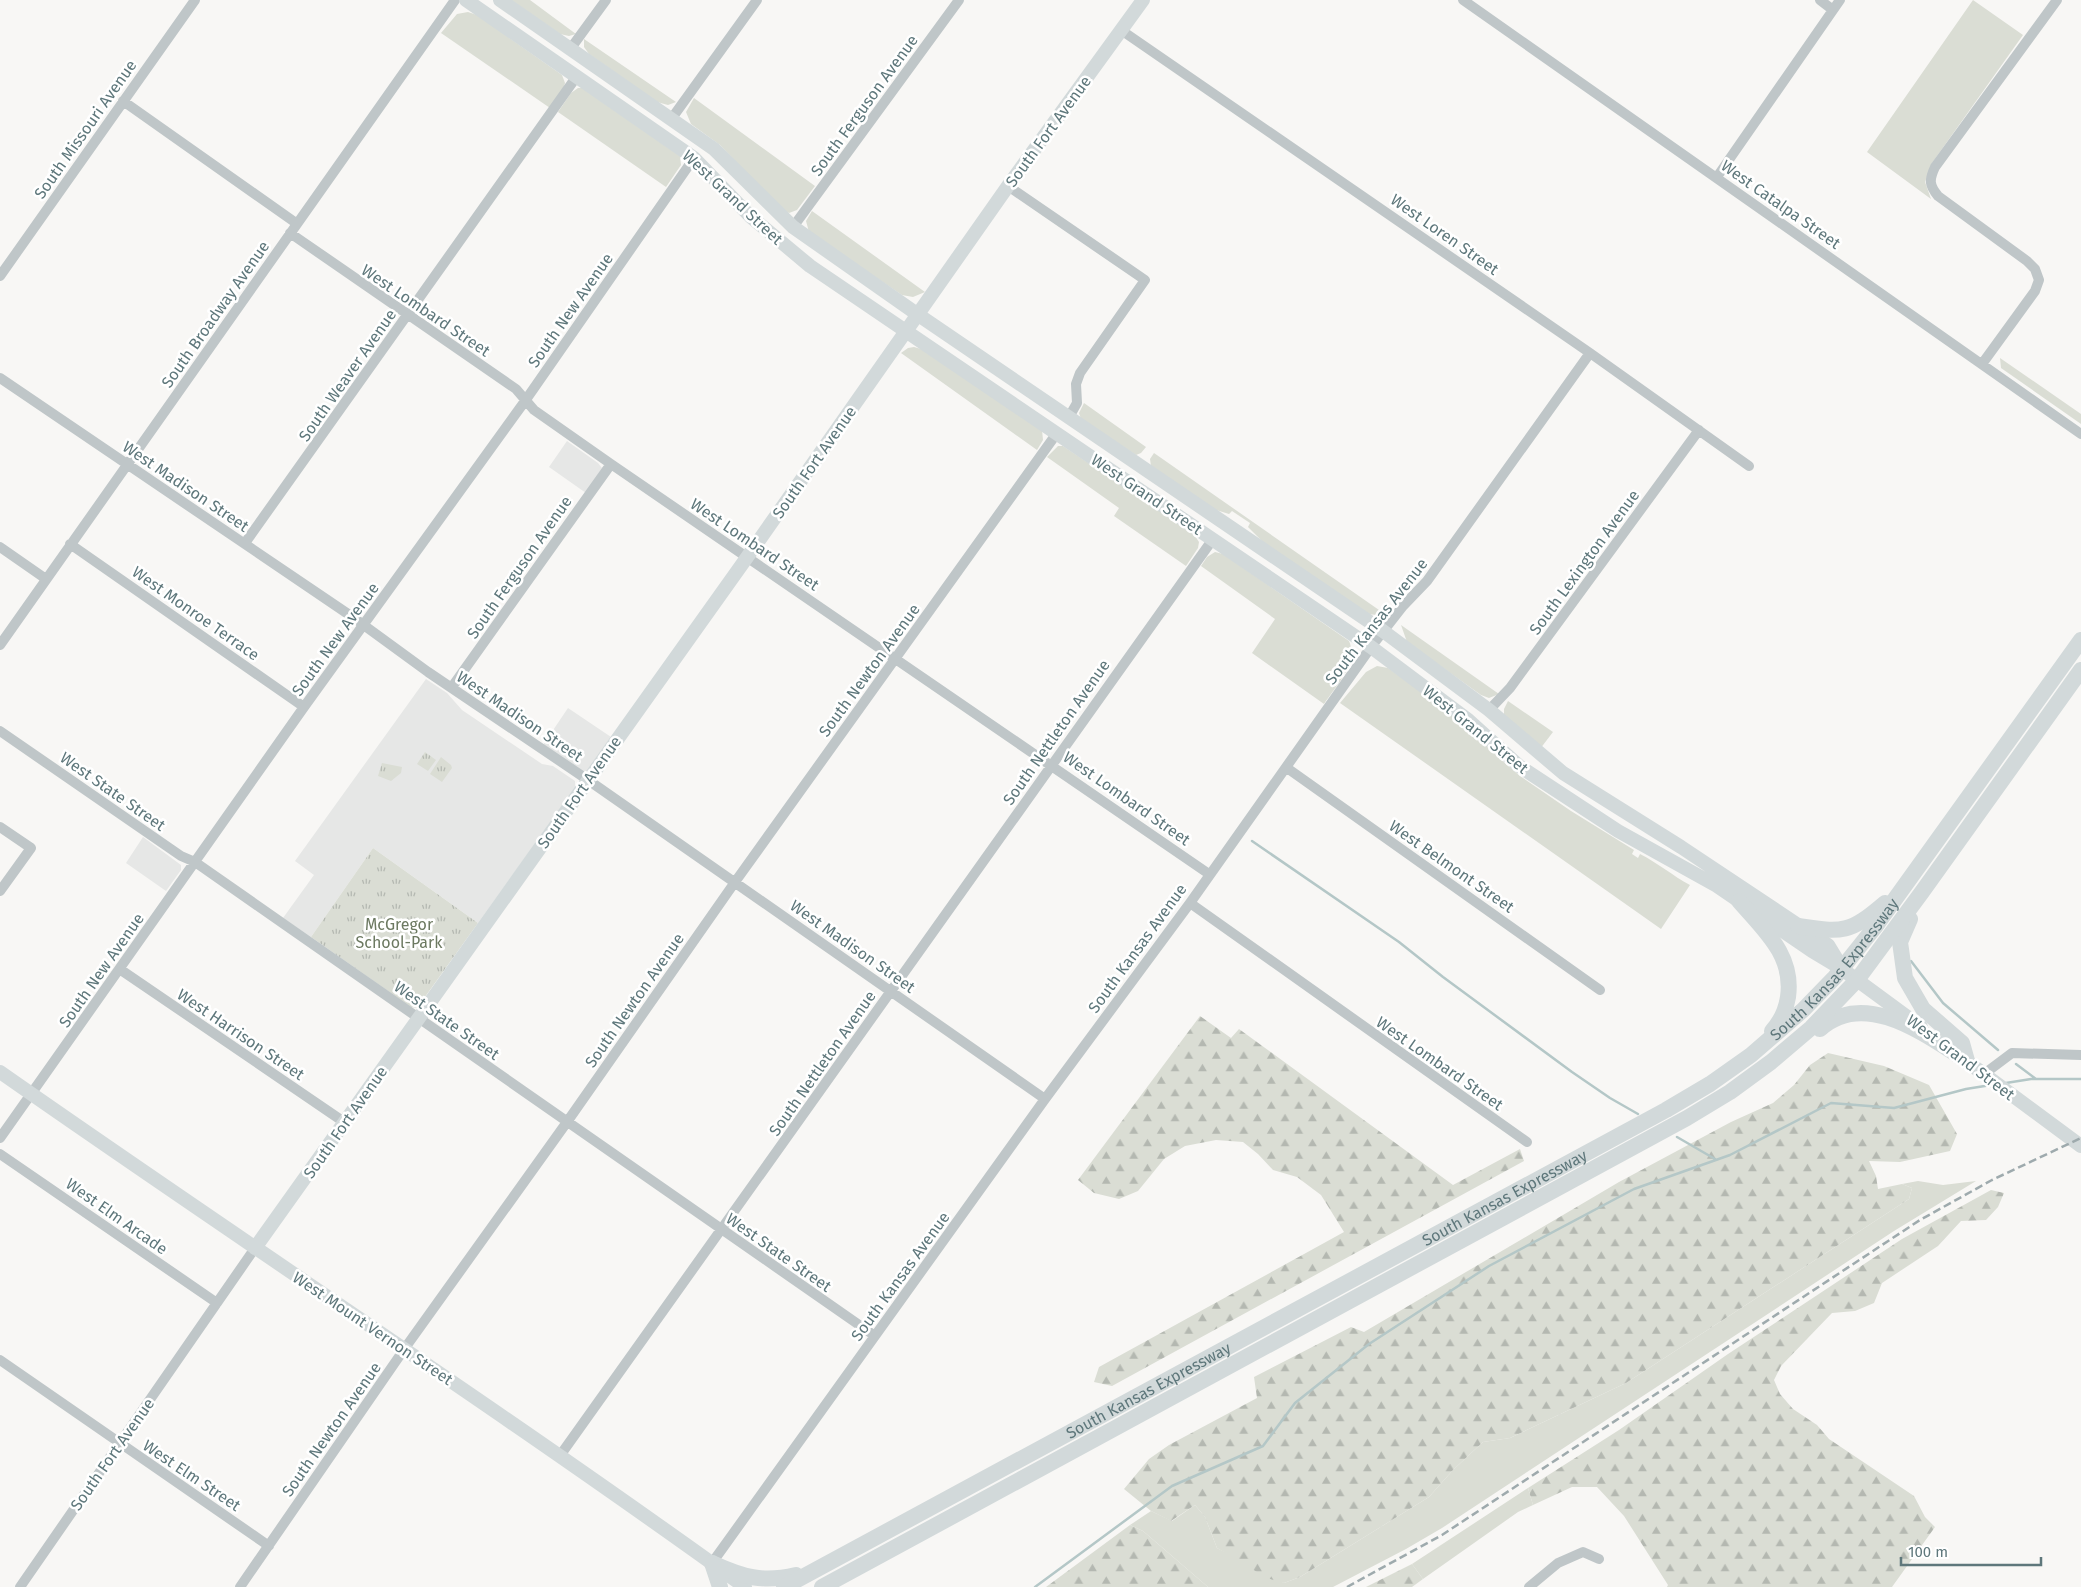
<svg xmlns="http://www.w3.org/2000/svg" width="2081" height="1587" viewBox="0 0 2081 1587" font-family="'Fira Sans',sans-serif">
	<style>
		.built { fill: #e6e7e6 }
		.grass { fill: #daddd4 }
		.forest { fill: url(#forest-firs) }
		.park { fill: url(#park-tufts) }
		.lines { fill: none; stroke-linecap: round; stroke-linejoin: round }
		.stream { stroke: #b4c7c7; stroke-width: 2.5 }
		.street { stroke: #bfc6c8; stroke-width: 10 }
		.secondary { stroke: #d2d9da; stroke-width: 14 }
		.primary { stroke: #d2d9da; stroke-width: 16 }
		.rail { stroke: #9eaaad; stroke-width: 2.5; stroke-dasharray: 8 4; stroke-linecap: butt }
		.labels { text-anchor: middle; stroke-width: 5; stroke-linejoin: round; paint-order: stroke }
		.street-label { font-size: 16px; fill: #5e777b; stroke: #fff }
		.park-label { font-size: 16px; fill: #6c7961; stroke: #fff }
	</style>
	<defs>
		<pattern id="forest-firs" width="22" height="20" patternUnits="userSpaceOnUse" patternTransform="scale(1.25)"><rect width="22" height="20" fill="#daddd4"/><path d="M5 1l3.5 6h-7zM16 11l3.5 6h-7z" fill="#b4b8b1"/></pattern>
		<pattern id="park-tufts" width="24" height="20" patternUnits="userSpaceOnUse" patternTransform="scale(1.25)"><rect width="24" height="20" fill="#daddd4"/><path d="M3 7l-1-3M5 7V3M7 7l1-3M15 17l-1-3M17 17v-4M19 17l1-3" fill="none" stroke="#b4b8b1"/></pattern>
	</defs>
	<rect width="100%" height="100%" fill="#f8f7f5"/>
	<path class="built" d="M567 441 598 463 602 468 586 493 549 467Z
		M426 679 447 693 462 710 542 764 553 766 575 781V788L478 923 373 848 311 937 283 918 314 875 295 861Z
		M568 708 611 737 587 771 584 772 543 745Z
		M143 837 181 865V870L166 891 126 863Z"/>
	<path class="grass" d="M511 0H530L576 34 569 36 560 34Z
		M1973 0 2023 35 1932 163 1925 182 1931 199 1867 152Z
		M468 12 477 15 562 75 565 83 564 87 550 108 441 33 457 14Z
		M584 39 676 102 668 105 657 102 589 54 584 47Z
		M578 88H582L680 156 681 165 666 187 558 112 571 93Z
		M694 98 815 186 797 210 789 213 779 207 720 145 691 124 686 112Z
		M812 211 925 292 913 297 902 295 809 232 806 221Z
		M914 347 921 349 1042 430 1043 440 1037 450 901 353 908 348Z
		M2000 358 2081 414V424L2001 368Z
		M1084 403 1146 447 1141 453 1136 455 1081 419 1079 413Z
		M1058 446H1063L1193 533 1199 542 1198 548 1186 566 1114 516 1119 508 1047 457Z
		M1154 453 1379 610H1388L1377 615 1367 614 1268 547 1248 527 1250 523 1232 511 1229 514 1213 509 1151 466 1150 459Z
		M1215 552 1223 554 1349 641C1359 663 1336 686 1324 704L1252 653 1275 619 1201 566 1207 557Z
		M1401 625 1499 694 1489 698 1481 695 1407 642Z
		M1377 666 1388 668 1467 725 1499 758 1520 776 1571 811 1634 850 1632 854 1638 858 1640 854C1658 863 1673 876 1690 885L1661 929 1340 703 1366 672Z
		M1508 701 1553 732 1540 749 1504 716V709Z
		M1918 1181 1943 1185 1976 1181 1894 1231 1442 1528 1406 1549 1333 1587H1208L1143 1531 1130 1525 1151 1511 1172 1521 1195 1505 1205 1517 1217 1548 1284 1583 1300 1577 1429 1497 1453 1470 1483 1442 1510 1438 1626 1383 1909 1199 1912 1188 1902 1184Z
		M1528 1488 1533 1505 1518 1512 1423 1579 1412 1564Z"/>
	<path class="forest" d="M1200 1016 1231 1038 1239 1029 1453 1185 1520 1149 1524 1161 1112 1386 1094 1382 1099 1367 1344 1232 1321 1195 1297 1177 1273 1170 1258 1154 1243 1142 1216 1140 1185 1146 1164 1159 1138 1191 1119 1199 1094 1193 1078 1180Z
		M1828 1053 1884 1066 1929 1085 1957 1134 1950 1151 1900 1162 1869 1161 1876 1176 1878 1189 1902 1184 1912 1188 1909 1199 1626 1383 1510 1438 1483 1442 1453 1470 1429 1497 1300 1577 1284 1583 1267 1578 1217 1548 1205 1517 1195 1505 1171 1521 1151 1511 1124 1489 1149 1459 1169 1445 1257 1398 1254 1377 1351 1327 1364 1332 1619 1182 1731 1122 1773 1103 1794 1085 1810 1065Z
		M1991 1190 2004 1193 1998 1207 1986 1220 1961 1221 1938 1246 1882 1283 1874 1303 1855 1311 1832 1313 1781 1366 1774 1380 1780 1394 1793 1409 1817 1425 1829 1439 1914 1496 1925 1517 1935 1527 1892 1587H1667L1668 1585 1624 1516 1597 1487H1572L1533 1505 1528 1488 1619 1430 1728 1354 1902 1239Z
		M1130 1525 1143 1531 1208 1587H1046Z
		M1412 1564 1423 1579 1412 1587H1366Z"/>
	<path class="park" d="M425 752 436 760 428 771 417 764Z
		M441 757 451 765 452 768 442 782 430 774Z
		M382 763 402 767 401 773 391 781 378 776Z
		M373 848 478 923 417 1008 411 1007 311 937Z"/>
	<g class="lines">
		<path class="stream" d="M1252 841 1399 942 1443 977 1572 1072 1610 1098 1638 1114
			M1911 961 1943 1003 1998 1050
			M2016 1064 2036 1079
			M2006 1083 2031 1079H2081
			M1677 1137 1715 1159
			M1035 1587 1172 1486 1263 1446 1295 1403 1369 1344 1489 1266 1634 1189 1730 1155 1831 1103 1894 1108 1966 1089 1991 1085"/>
		<path class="street" d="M1463 0 2081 434
			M1820 0 1833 10
			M1121 30 1590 353 1749 466
			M571 48 606 0
			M123 101 296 223
			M672 118 757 0
			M1717 177 1840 0
			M1008 186 1145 280 1080 373 1076 384 1077 403 1069 417
			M793 227 959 0
			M290 233 516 389 534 410 611 464 1209 874
			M0 276 195 0
			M1982 364 2035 291 2039 280 2035 269 2027 261 1938 196C1929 185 1929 180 1935 167L2057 0
			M0 378 354 618 428 672 588 780 1045 1099
			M245 543 577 76
			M70 544 304 707
			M0 547 46 579
			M0 645 455 0
			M452 687 611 464
			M1489 710 1510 688 1699 430
			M0 731 181 856 195 862 288 927 875 1336
			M1287 768 1600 990
			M0 827 31 848 0 891
			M1190 903 1527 1142
			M121 970 344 1122
			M1984 1074 2012 1053 2081 1055
			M0 1138 304 707 525 401 694 158
			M0 1154 217 1303
			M0 1360 269 1546
			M559 1457 1213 539
			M712 1563 1045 1099 1190 903 1371 647 1403 606 1427 581 1590 353
			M20 1587 255 1248
			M240 1587 405 1348 567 1122 735 882 1057 433
			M1529 1587 1558 1563 1583 1552 1599 1559"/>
		<path class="secondary" d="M466 0 694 158 750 216 810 266 1371 647 1467 719 1519 766 1618 831 1717 886 1812 951 1842 969 1921 1027
			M500 0 714 149 793 227 917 314 1383 631 1489 710 1563 773 1681 847 1828 945 1842 968
			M1958 1055 2081 1146
			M0 1072C247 1245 500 1410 745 1587
			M255 1248 743 563 1008 186 1143 0"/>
		<g class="primary">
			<path d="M1739 901C1764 930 1794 955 1788 997 1786 1010 1781 1021 1772 1031"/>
			<path d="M1910 919 1900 942 1905 978 1923 1009 1962 1043 1967 1061"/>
			<path d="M1798 926C1843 933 1850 933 1885 903"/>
			<path d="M1820 1029C1865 988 1927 1036 1967 1061"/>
			<path d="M712 1563C743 1577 762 1583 796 1575"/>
			<path d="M712 1563 720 1587"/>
			<path id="s1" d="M784 1587 1666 1110 1710 1084 1751 1055 1803 1010 1835 977 1875 927 2081 640"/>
			<path d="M822 1587 1687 1118 1730 1092 1771 1062 1811 1028 1857 980 1922 892 2081 670"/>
		</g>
		<path class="rail" d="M1347 1587 1442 1535 1920 1220 1992 1180 2081 1138"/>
	</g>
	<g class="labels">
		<g class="street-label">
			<text transform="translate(864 105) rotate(-54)" y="6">South Ferguson Avenue</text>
			<text transform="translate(85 129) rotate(-55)" y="6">South Missouri Avenue</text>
			<text transform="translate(1048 131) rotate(-54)" y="6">South Fort Avenue</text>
			<text transform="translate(733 197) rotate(43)" y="6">West Grand Street</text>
			<text transform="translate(1781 204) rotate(35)" y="6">West Catalpa Street</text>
			<text transform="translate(1445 234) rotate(35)" y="6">West Loren Street</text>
			<text transform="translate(426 310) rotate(34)" y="6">West Lombard Street</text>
			<text transform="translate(570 310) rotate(-55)" y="6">South New Avenue</text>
			<text transform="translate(215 314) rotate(-55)" y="6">South Broadway Avenue</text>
			<text transform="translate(347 375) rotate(-55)" y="6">South Weaver Avenue</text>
			<text transform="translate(814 462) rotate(-55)" y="6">South Fort Avenue</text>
			<text transform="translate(186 486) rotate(34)" y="6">West Madison Street</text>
			<text transform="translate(1147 494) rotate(34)" y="6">West Grand Street</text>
			<text transform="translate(755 544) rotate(34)" y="6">West Lombard Street</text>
			<text transform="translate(1584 562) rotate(-54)" y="6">South Lexington Avenue</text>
			<text transform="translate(519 567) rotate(-55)" y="6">South Ferguson Avenue</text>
			<text transform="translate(196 613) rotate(35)" y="6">West Monroe Terrace</text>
			<text transform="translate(1376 621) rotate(-52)" y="6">South Kansas Avenue</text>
			<text transform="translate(335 639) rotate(-54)" y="6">South New Avenue</text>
			<text transform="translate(869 670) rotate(-54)" y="6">South Newton Avenue</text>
			<text transform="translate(520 716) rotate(34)" y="6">West Madison Street</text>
			<text transform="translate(1476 729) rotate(39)" y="6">West Grand Street</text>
			<text transform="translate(1056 732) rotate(-55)" y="6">South Nettleton Avenue</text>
			<text transform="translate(113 791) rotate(35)" y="6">West State Street</text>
			<text transform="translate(579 792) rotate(-55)" y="6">South Fort Avenue</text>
			<text transform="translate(1127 798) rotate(35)" y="6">West Lombard Street</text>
			<text transform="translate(1452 866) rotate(35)" y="6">West Belmont Street</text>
			<text transform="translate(853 946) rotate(35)" y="6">West Madison Street</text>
			<text transform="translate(1137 948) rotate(-54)" y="6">South Kansas Avenue</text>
			<text dy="6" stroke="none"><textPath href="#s1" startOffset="1224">South Kansas Expressway</textPath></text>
			<text transform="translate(101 970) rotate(-55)" y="6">South New Avenue</text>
			<text transform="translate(634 1000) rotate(-55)" y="6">South Newton Avenue</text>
			<text transform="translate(447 1020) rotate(35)" y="6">West State Street</text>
			<text transform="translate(241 1034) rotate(34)" y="6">West Harrison Street</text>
			<text transform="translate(1961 1057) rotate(37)" y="6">West Grand Street</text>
			<text transform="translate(822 1063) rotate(-55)" y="6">South Nettleton Avenue</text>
			<text transform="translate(1440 1063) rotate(35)" y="6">West Lombard Street</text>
			<text transform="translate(345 1122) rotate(-55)" y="6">South Fort Avenue</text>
			<text dy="6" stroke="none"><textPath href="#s1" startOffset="819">South Kansas Expressway</textPath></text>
			<text transform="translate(117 1216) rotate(35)" y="6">West Elm Arcade</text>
			<text transform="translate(779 1252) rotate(35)" y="6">West State Street</text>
			<text transform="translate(900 1276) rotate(-54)" y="6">South Kansas Avenue</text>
			<text transform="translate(373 1328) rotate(34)" y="6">West Mount Vernon Street</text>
			<text dy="6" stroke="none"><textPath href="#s1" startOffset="414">South Kansas Expressway</textPath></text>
			<text transform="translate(331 1429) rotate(-55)" y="6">South Newton Avenue</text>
			<text transform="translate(112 1454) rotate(-55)" y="6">South Fort Avenue</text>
			<text transform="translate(192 1475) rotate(34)" y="6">West Elm Street</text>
		</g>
		<g class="park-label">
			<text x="399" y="930">McGregor<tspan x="399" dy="18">School-Park</tspan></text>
		</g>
	</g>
	<path d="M1901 1557v8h140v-8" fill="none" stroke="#5e777b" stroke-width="2.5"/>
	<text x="1908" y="1557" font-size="15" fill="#5e777b" stroke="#ffffff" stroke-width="4" paint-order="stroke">100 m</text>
</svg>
